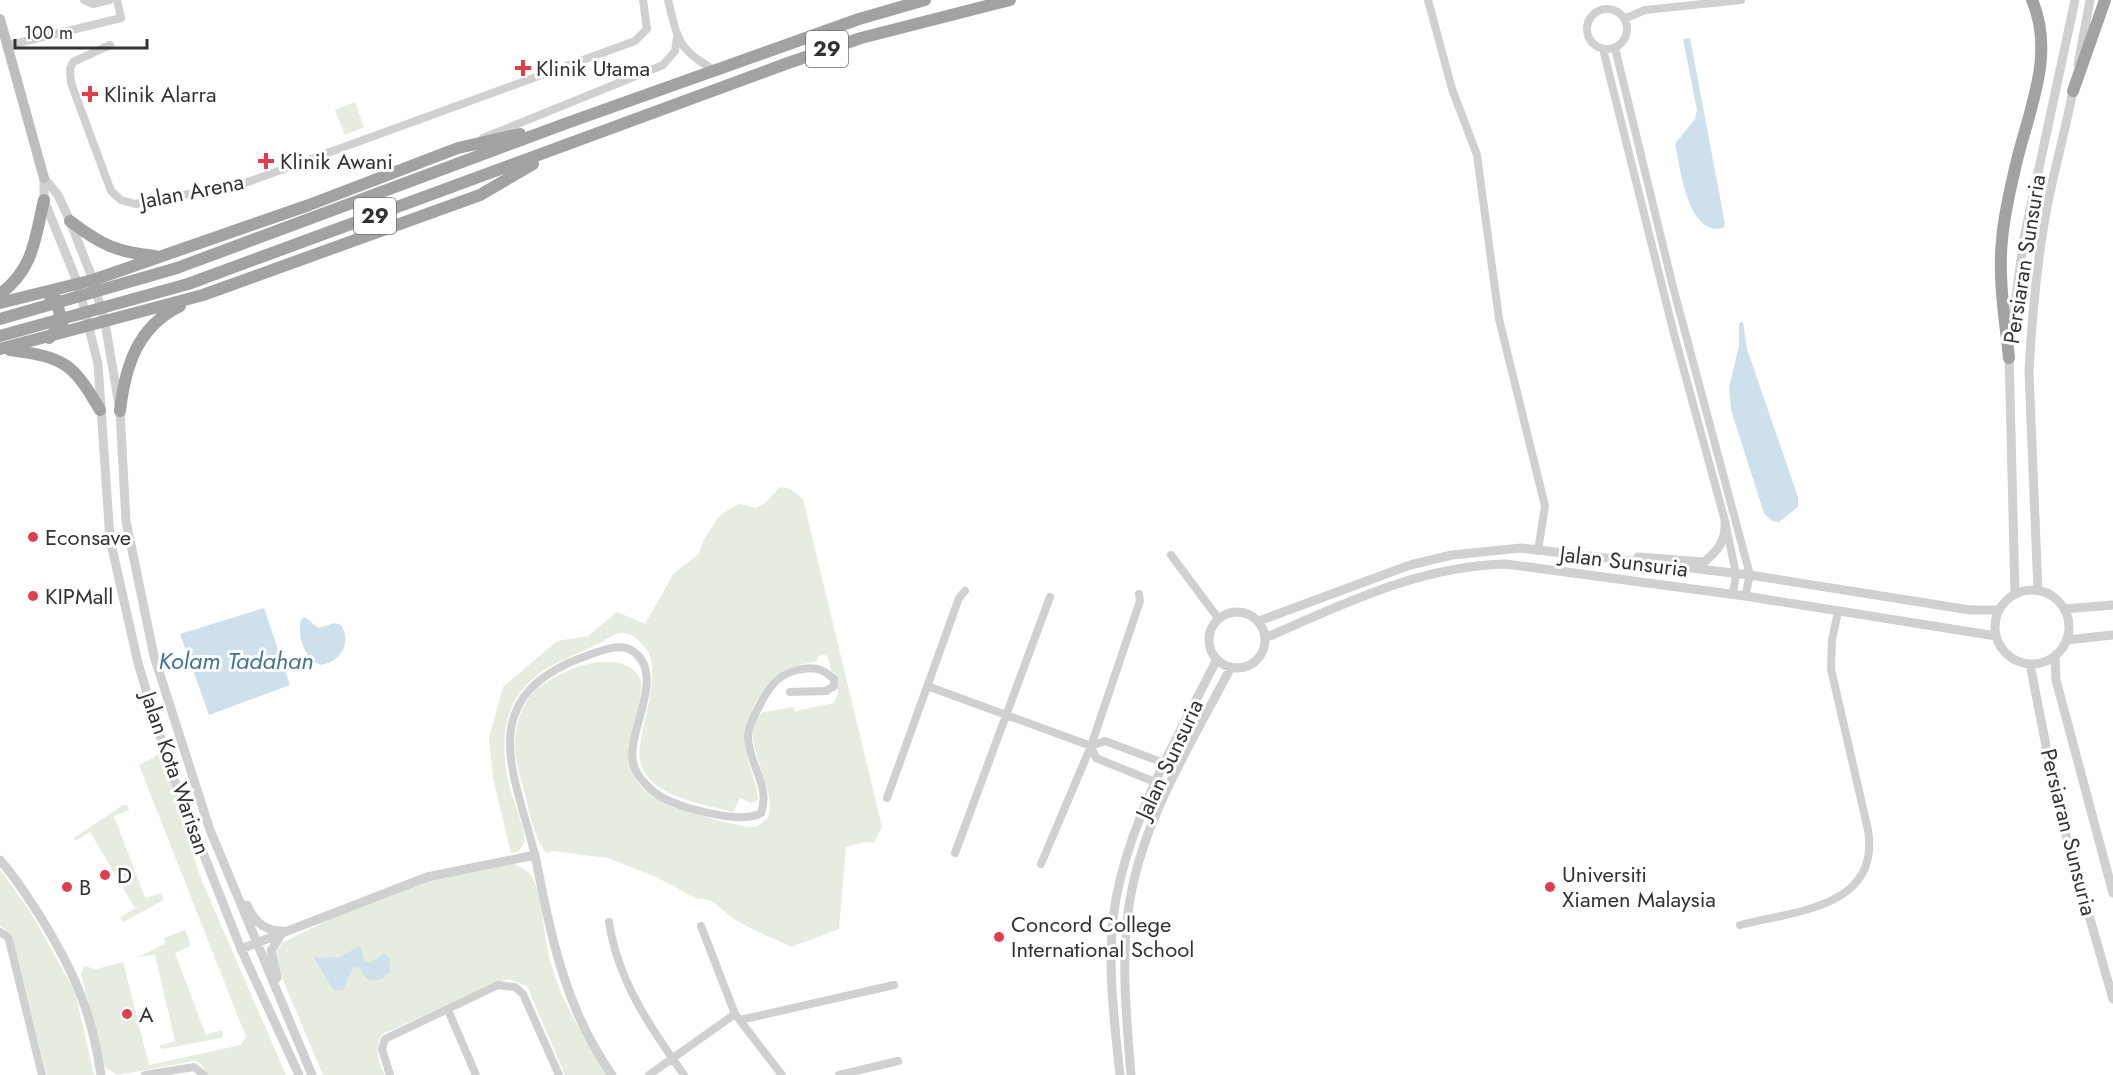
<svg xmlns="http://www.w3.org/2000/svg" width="2113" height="1075" viewBox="0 0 2113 1075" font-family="Jost,sans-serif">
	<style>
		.green { fill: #e6ecdf }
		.water { fill: #cde0eb }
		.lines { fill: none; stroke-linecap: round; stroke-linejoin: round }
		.minor { stroke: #d0d0d0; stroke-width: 8 }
		.tertiary { stroke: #d0d0d0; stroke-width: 9 }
		.secondary { stroke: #bdbdbd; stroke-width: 10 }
		.trunk { stroke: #a2a2a2; stroke-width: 12 }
		.trunk-bridge { stroke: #a2a2a2; stroke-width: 12 }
		.poi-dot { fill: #e13e4c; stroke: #fff; stroke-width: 2 }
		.labels { text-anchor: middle; stroke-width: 6; stroke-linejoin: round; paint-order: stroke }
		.shield { fill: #fff; stroke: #707070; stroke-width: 1.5 }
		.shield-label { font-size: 21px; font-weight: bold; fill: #333 }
		.poi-label { font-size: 22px; fill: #333; stroke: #fff; text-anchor: start }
		.street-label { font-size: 22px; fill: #333; stroke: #fff }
		.water-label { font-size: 24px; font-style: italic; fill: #427594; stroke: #fff }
	</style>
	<rect width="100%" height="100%" fill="#fff"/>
	<path class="green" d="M355 102 364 127 345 135 335 110Z
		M780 487 790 489 803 499 882 827 874 843 866 842 846 847 839 929 791 947C773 937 745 928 730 916 718 907 716 899 698 899L656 877 608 858 553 851 547 853C535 841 530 815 526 798 520 777 512 753 516 731 518 718 524 703 533 693 553 672 625 641 641 681 643 706 629 730 629 755 630 771 637 785 650 795 667 808 735 827 756 827L767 819C782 790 731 731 764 712L793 707 795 711 834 703C840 692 838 684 835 672L832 673 827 654 817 657V661C805 664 789 666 778 674 765 682 743 722 744 737 744 759 757 779 758 800L751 803 740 798 733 812C699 803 632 794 640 746 643 723 651 702 652 679 652 669 653 657 646 649 626 623 618 633 596 645 582 652 565 658 551 666 504 693 498 735 509 784 513 803 523 821 525 841L519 851 511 853 493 778 489 738 503 687 557 641 588 636 617 612 645 624 674 573 699 554 703 541 720 515 739 504 756 508 765 503Z
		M160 754 183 815 187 839 202 881 286 1075H208L201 1064 194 1061 118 1075 105 1067 81 974 84 966 96 969 123 962 149 1065 241 1045 246 1037 139 765Z
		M123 805H127L129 810 114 816 145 898 161 893 164 900 123 922 120 918 135 908 90 832 75 841 74 838Z
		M511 863C520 866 529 870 533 879 544 903 543 934 550 960 561 1001 584 1039 607 1075H565L527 986 508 979 382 1034C374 1049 378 1060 385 1075H323L275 961 276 953 282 943 342 913 407 886Z
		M0 869 31 913 75 992 94 1075H47L11 934 0 925Z
		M185 930 191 946 175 953 206 1035 222 1030 223 1035 221 1038 162 1049 159 1046 175 1041 155 955 138 957 165 944 164 938Z"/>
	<path class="water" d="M1690 38 1725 224 1723 228C1687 236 1681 169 1675 144L1695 119 1697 110 1683 39Z
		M1743 322 1747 349 1798 497V507L1779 522 1772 521 1764 513 1731 410 1729 387 1739 346V323Z
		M264 608 290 685 209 715 180 634Z
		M305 617 318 628 335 623 341 625C352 643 341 662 320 665 304 657 297 637 301 620Z
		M360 946 365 962 370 963 384 954 390 959V971L382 979C370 982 365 979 360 968L353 967 343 990 334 991 314 958 340 957Z"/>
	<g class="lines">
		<path class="minor" d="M84 0 93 4 109 0
			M668 0C678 41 678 50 716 71
			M1428 0 1452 89 1477 155 1499 319 1545 506 1538 551
			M1587 29a20 20 0 1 1 40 0a20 20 0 1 1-40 0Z
			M1624 19 1645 10 1741 0
			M110 45 73 62 70 69 71 83 111 191 121 200 135 204 242 184 635 41 647 29 643 0
			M6 46 121 18 117 0
			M1615 48 1673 287 1750 575 1745 596
			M1603 49 1674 334 1725 521 1736 574 1733 594
			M483 138 663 65 675 51 677 37
			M1171 555 1218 618
			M927 686 1091 746 1105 741 1164 763
			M1091 746 1096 758 1155 782
			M887 798 959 598 965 591
			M955 853 1050 597
			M535 855C515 774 474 701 578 659 592 654 617 642 631 650 670 674 623 735 634 766 638 778 651 791 661 797 682 808 741 825 761 813 771 786 749 765 748 738 748 724 757 711 763 699 772 683 779 675 797 670 813 666 822 668 834 679V686L826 691 790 692
			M1041 864 1091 746 1140 601 1139 594
			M609 922C618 981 650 1027 684 1075
			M1740 925C1794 911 1881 908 1868 830L1831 669 1832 640 1838 612
			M701 926 735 1014 782 1075
			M0 932 8 937 10 944 42 1075
			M448 1010 476 1075
			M740 1020 894 985
			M145 1075 194 1067 204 1075
			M390 1075 382 1049 385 1039 498 985 515 987 523 994 559 1075
			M649 1075 735 1014
			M839 1075 898 1061"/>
		<path class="tertiary" d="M2078 65 2090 0
			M44 178 58 195 70 221 93 280 105 323 120 411 126 521 154 656 210 830 312 1075
			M44 178V200L78 284 98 364 110 539 138 663 170 769 241 949 299 1075
			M2010 340 2024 238 2075 0
			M2009 354 2015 594
			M1638 557 1704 562C1719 550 1726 540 1725 521
			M1995 627a37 37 0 1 1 74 0a37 37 0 1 1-74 0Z
			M2038 591 2029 372C2032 315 2037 258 2048 202 2056 163 2067 124 2074 85
			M2064 609 2113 605
			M1209 640a28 28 0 1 1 56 0a28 28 0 1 1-56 0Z
			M1259 621 1410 565 1452 555 1521 548 1750 575 1970 610H1999
			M1265 638C1343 604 1419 566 1506 564L1745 596 1996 636
			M2066 640 2113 635
			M2055 656 2056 680 2113 893
			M2030 664 2058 807 2113 999
			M0 860C17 879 29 899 43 921 75 974 92 1013 101 1075
			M247 905C254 921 263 930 281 931
			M241 949 427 877 535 855C551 935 564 1007 612 1075
			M277 978 271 951 283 931
			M1120 1075C1113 1012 1104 942 1120 880 1139 802 1181 731 1217 659
			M1131 1075C1126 1012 1119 946 1133 884 1150 807 1195 737 1231 667"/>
		<path class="secondary" d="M0 19 44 178"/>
		<path class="trunk" d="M2073 91 2105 0
			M70 221C101 245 117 252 155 256
			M177 268 567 123 859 19 925 0
			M188 284 788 63 861 38 1010 0
			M0 294C34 269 35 238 44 200
			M0 303 93 280 309 205 458 148 520 134
			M49 338 62 323 56 299 50 297
			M0 349 203 295 480 195 533 164
			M10 350C64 357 73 363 100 410
			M2009 358C2005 319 1998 279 2002 240 2004 213 2011 186 2017 160 2030 107 2055 54 2032 0
			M120 411C125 367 137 327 180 306"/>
		<path class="trunk-bridge" d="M0 319 177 268
			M0 336 188 284"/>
	</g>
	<g class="poi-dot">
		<path d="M520 59h6v6h6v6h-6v6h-6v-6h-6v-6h6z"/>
		<path d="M87 85h6v6h6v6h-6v6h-6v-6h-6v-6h6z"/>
		<path d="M263 152h6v6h6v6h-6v6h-6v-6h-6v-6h6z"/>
		<circle cx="33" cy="537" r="6"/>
		<circle cx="33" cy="596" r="6"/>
		<circle cx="105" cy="875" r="6"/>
		<circle cx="67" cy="887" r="6"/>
		<circle cx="1550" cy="887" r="6"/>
		<circle cx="999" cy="937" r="6"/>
		<circle cx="127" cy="1014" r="6"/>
	</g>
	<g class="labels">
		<g class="shield">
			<rect x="806" y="31" width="42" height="36" rx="4.5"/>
			<rect x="354" y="198" width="42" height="36" rx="4.5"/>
		</g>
		<g class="shield-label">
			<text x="827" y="56">29</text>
			<text x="375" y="223">29</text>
		</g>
		<g class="poi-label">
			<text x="536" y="76">Klinik Utama</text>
			<text x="104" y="102">Klinik Alarra</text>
			<text x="280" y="169">Klinik Awani</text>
			<text x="45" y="545">Econsave</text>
			<text x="45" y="604">KIPMall</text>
			<text x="1562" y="882">Universiti<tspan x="1562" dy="25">Xiamen Malaysia</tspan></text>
			<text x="117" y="883">D</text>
			<text x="79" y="895">B</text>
			<text x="1011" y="932">Concord College<tspan x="1011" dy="25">International School</tspan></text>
			<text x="139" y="1022">A</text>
		</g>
		<g class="street-label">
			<text transform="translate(192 191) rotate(-11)" y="8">Jalan Arena</text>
			<text transform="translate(2024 259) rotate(-81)" y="8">Persiaran Sunsuria</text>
			<text transform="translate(1624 561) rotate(7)" y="8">Jalan Sunsuria</text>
			<text transform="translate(1169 759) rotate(-65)" y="8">Jalan Sunsuria</text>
			<text transform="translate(176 773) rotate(71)" y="8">Jalan Kota Warisan</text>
			<text transform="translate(2069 832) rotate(76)" y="8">Persiaran Sunsuria</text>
		</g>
		<g class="water-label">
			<text x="236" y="669">Kolam Tadahan</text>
		</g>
	</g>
	<path d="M15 39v9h132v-9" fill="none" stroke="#333333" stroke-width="3"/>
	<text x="24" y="39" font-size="18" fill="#333333" stroke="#ffffff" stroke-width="4.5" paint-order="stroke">100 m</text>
</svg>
